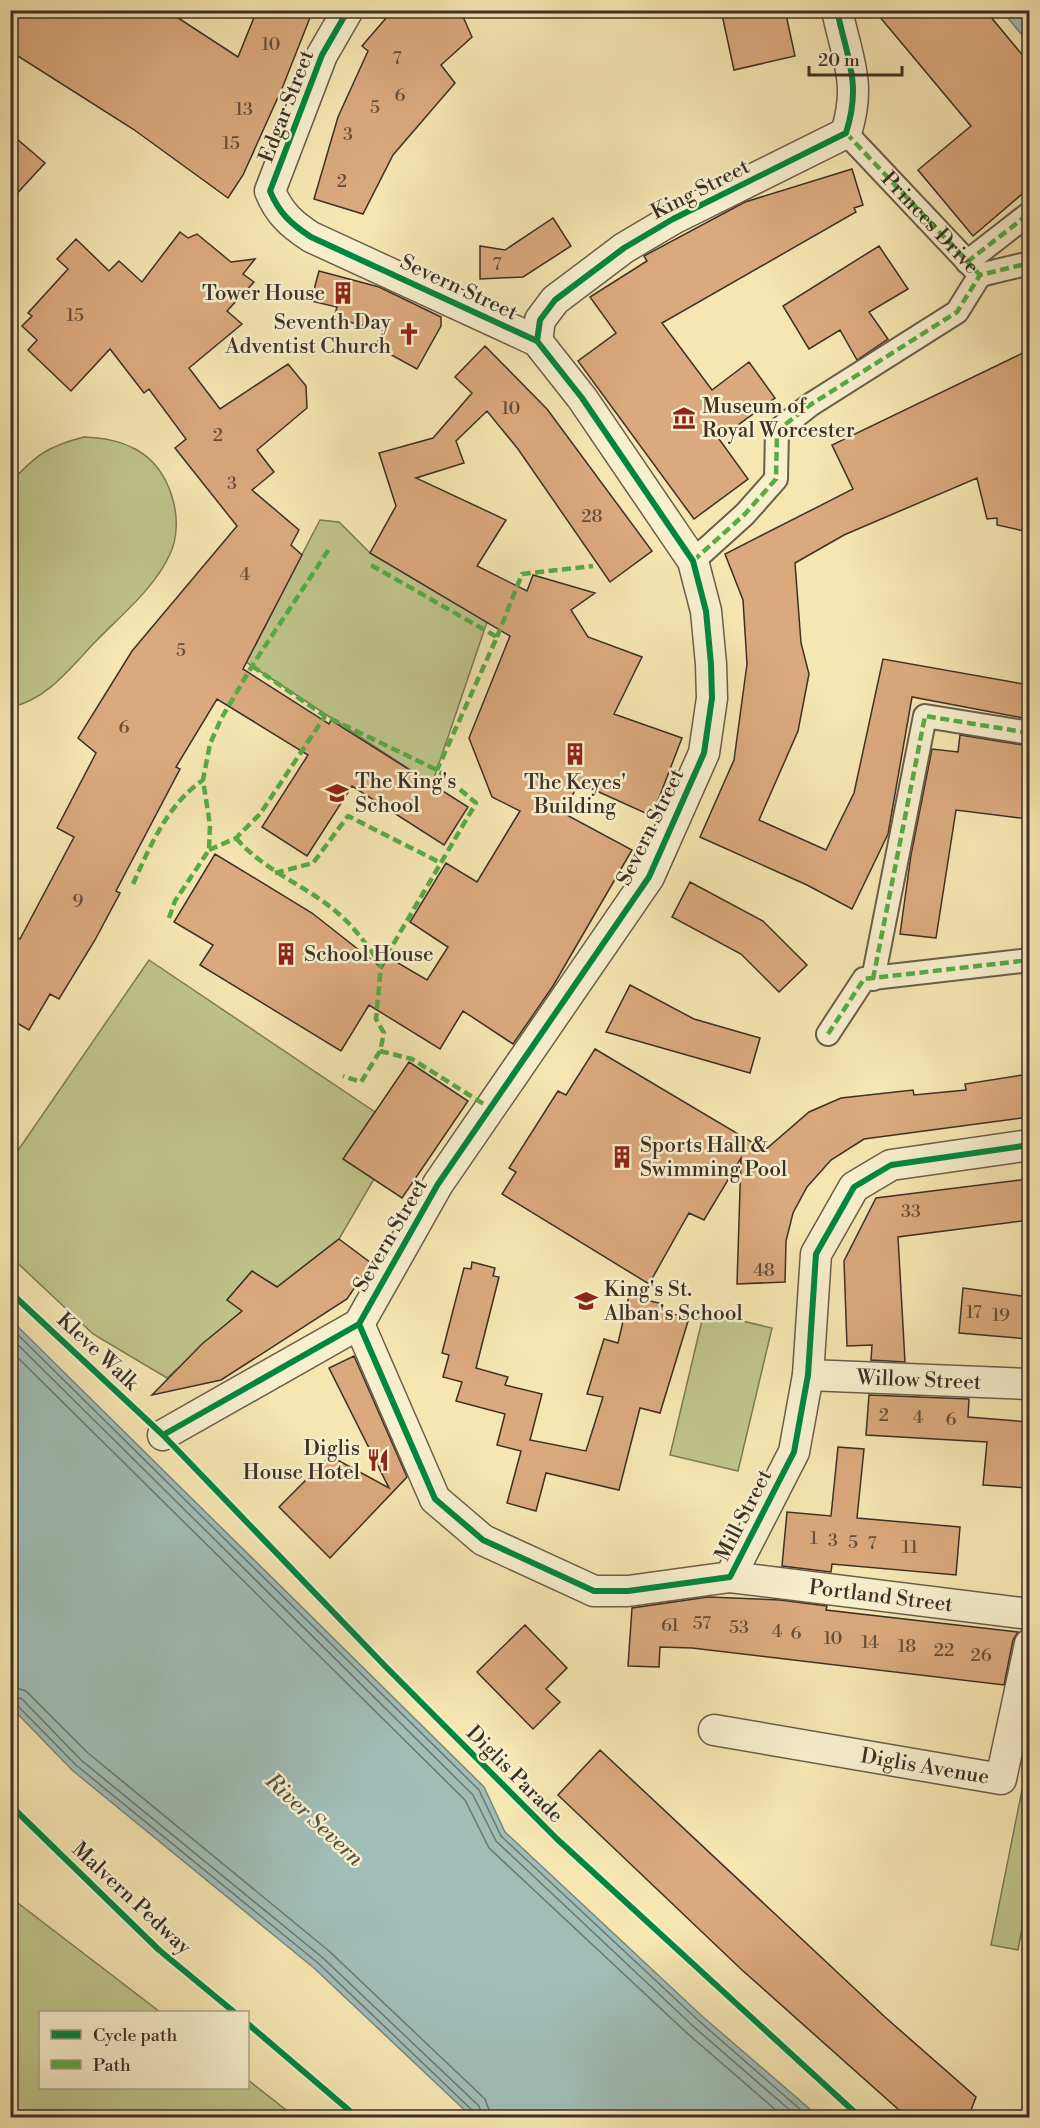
<svg xmlns="http://www.w3.org/2000/svg" width="1040" height="2128" viewBox="0 0 1040 2128" font-family="'Libre Bodoni',serif">
	<style>
		.green { fill: #bfc48a; stroke: #7e7a58; stroke-width: 1.5 }
		.water { fill: #a0bdb6; stroke: #78857d; stroke-width: 1.5 }
		.lines { fill: none; stroke-linecap: round; stroke-linejoin: round }
		.shore { stroke: #6e766e; stroke-width: 1.5 }
		.building { fill: #daa97d; stroke: #3c3027; stroke-width: 1.5 }
		.pedestrian-casing { stroke: #6a5e4a; stroke-width: 26 }
		.minor-casing { stroke: #6a5e4a; stroke-width: 33 }
		.pedestrian { stroke: #f8efcd; stroke-width: 22 }
		.minor { stroke: #f8efcd; stroke-width: 30 }
		.quiet { stroke: #55ab44; stroke-width: 4.5; stroke-dasharray: 9 4.5; stroke-linecap: butt }
		.cycleway-casing { stroke: #f8efcd; stroke-width: 10 }
		.cycleway { stroke: #00873e; stroke-width: 6 }
		.labels { text-anchor: middle; stroke-width: 5; stroke-linejoin: round; paint-order: stroke }
		.number-label { font-size: 18px; fill: #644e3c }
		.street-label { font-size: 21px; fill: #3c3027; stroke: #f8efcd }
		.poi-label { font-size: 21px; fill: #3c3027; stroke: #f8efcd; text-anchor: start }
		.water-label { font-size: 22px; font-style: italic; fill: #55534b; stroke: #f8efcd }
	</style>
	<rect width="100%" height="100%" fill="#f5e6b2"/>
	<filter id="stains"><feTurbulence type="fractalNoise" baseFrequency=".00333" numOctaves="4"/><feColorMatrix values="0 0 0 0 .2 0 0 0 0 .09 0 0 0 0 .02 0 0 0 .5 -.17"/></filter>
	<radialGradient id="worn" r=".72"><stop offset=".6" stop-color="#630" stop-opacity="0"/><stop offset="1" stop-color="#630" stop-opacity=".3"/></radialGradient>
	<path class="green" d="M84 437C103 438 119 440 137 450 170 468 186 520 170 554 155 588 121 615 96 641 72 666 47 700 11 707V482C36 455 48 446 84 437Z
		M320 520 339 522 370 553 487 622 432 784 246 662Z
		M149 960 375 1112 344 1158 374 1179 339 1239 277 1287 252 1271 227 1300 242 1311 167 1378 93 1334 11 1257 10 1162Z
		M704 1312 772 1328 738 1471 670 1455Z
		M1023 1785 1029 1786V1890L1018 1950 991 1945Z
		M10 1897 160 2012H40V2088H248V2080L295 2117H11Z"/>
	<path class="water" d="M1002 11H1029V45L1027 41Z
		M10 1319 484 1787 505 1832 703 2017 819 2117H472L314 1968 72 1770 11 1707Z"/>
	<g class="lines">
		<path class="shore" d="M10 1327 479 1790 501 1836 699 2021 810 2118
			M10 1337 473 1795 496 1841 694 2027 799 2118
			M10 1350 465 1800 489 1848 688 2034 785 2118
			M10 1686 26 1691 88 1753 329 1951 485 2099 492 2118
			M10 1695 22 1699 81 1760 323 1958 479 2106 483 2118
			M10 1703 17 1705 76 1765 318 1963 473 2111 475 2118"/>
	</g>
	<path class="building" d="M10 10H166L238 57 257 10H313L283 86 243 175 228 198 133 129 10 51Z
		M393 10H460L472 37 441 65 455 83 393 155 363 214 314 199 338 117 368 51 362 46Z
		M721 10H785L795 56 734 70Z
		M874 10H985L1029 63V188L973 236 918 170 971 126Z
		M10 133 45 163 10 201Z
		M852 169 863 205 854 208 856 212 662 323 712 390 749 362 775 398 719 439 748 479 694 519 578 361 616 333 590 297 647 261 644 256 745 202Z
		M553 218 571 246 523 277 480 279V246L505 250Z
		M180 232 188 238 197 234 231 262 255 259 243 274 254 282 227 311 242 324 189 368 220 409 288 364 306 386 307 408 257 450 274 472 252 490 299 530 291 545 302 555 243 669 329 724 331 720 468 807 444 845 352 786 307 856 262 827 308 755 217 699 176 767 180 769 116 891 120 893 95 940 59 999 50 994 29 1030 10 1019V933L20 939 74 837 57 828 96 753 78 738 132 651 237 526 175 448 186 439 149 389 144 393 110 349 71 391 28 350 37 340 22 326 32 316 28 313 68 269 57 259 76 239 109 271 119 261 142 282Z
		M879 246 908 289 869 312 888 339 857 360 840 330 809 349 783 306Z
		M319 271 379 287 441 317V326L417 369 375 346 384 331 334 318 337 307 311 301Z
		M485 346 547 409 652 551 610 582 518 449 487 411 456 441 464 463 416 478 506 520 477 566 527 591 533 575 595 593 571 610 588 637 642 657 614 714 682 738 652 816 579 783 563 813 632 850 553 986 513 1044 463 1011 440 1049 369 1005 341 1051 200 965 213 945 174 922 215 854 312 913 382 968 388 957 427 980 448 947 410 922 446 863 477 882 520 811 492 797 469 738 510 636 370 553 396 506 379 453 433 438 472 393 455 377Z
		M1029 350V532L997 525V518L987 519 977 478 844 535 795 563 801 643 809 674 798 731 759 820 826 850 854 793 883 659 1029 685V719L912 697 888 834 852 909 807 885 700 837 734 760 747 664 743 600 725 554 853 489 832 445Z
		M960 735 1029 746V819L956 810 936 938 900 934 911 855 932 749 958 752Z
		M690 882 763 921 807 965 779 992 741 954 672 917Z
		M630 985 694 1019 760 1038 750 1073 606 1032Z
		M595 1049 765 1150 809 1112 841 1098 913 1090 914 1095 966 1090 965 1084 1029 1074V1117L864 1139 831 1160 807 1187 793 1213 786 1241 785 1282 737 1284 741 1158 704 1220 689 1213 649 1284 502 1194 516 1172 509 1168 558 1091 566 1095Z
		M409 1062 468 1101 402 1198 343 1159Z
		M1029 1179V1220L898 1237 905 1362 871 1360 872 1345 847 1346 844 1261 876 1198Z
		M339 1239 371 1263 347 1299 221 1380 152 1395 202 1344 242 1311 227 1300 252 1271 277 1287Z
		M472 1262 495 1268 493 1276 499 1277 476 1368 508 1377 505 1385 542 1394 530 1440 586 1451 603 1397 587 1394 604 1339 618 1343 629 1296 663 1304 661 1311 689 1318 660 1413 640 1408 619 1490 546 1473 536 1511 507 1503 521 1451 497 1445 505 1414 456 1401 462 1382 443 1377 449 1355 442 1353 464 1268 471 1269Z
		M963 1288 1029 1297V1339L959 1333Z
		M354 1356 407 1477 330 1558 279 1507 330 1456 389 1488 329 1368Z
		M869 1395 969 1399 968 1417 1029 1422V1488L983 1485 987 1442 866 1435Z
		M838 1447 864 1449 857 1518 960 1527 956 1575 832 1564 831 1572 782 1566 787 1512 831 1516Z
		M708 1597 780 1600 827 1606 826 1610 1018 1632 1013 1640 1004 1685 692 1648 660 1647 659 1667 628 1666 632 1608Z
		M525 1625 567 1668 546 1689 560 1702 533 1729 477 1672Z
		M600 1750 885 2017 976 2097 968 2118H908L742 1970 558 1795Z"/>
	<g class="lines">
		<g class="pedestrian-casing">
			<g id="pedestrian">
				<path id="s1" d="M846 133 980 275 1030 263"/>
				<path d="M967 262 1030 213"/>
				<path d="M693 561 745 514 776 479 777 431 810 405 957 312 980 275"/>
				<path d="M873 979 925 716 1030 733"/>
				<path d="M828 1034 864 979 1030 960"/>
			</g>
		</g>
		<g class="minor-casing">
			<g id="minor">
				<path d="M537 341 540 320 555 300 624 248 673 219 846 133C862 83 847 59 837 10"/>
				<path d="M359 1324 435 1499 483 1540 594 1591H628L730 1577 794 1452 808 1375 816 1254 854 1187 891 1165 1030 1145"/>
				<path id="s2" d="M808 1375 1030 1384"/>
				<path d="M163 1435 359 1324 438 1184 649 877 704 753 712 698 711 664 706 611 693 561 582 398 537 341 311 237C291 224 279 213 270 191L322 55 348 10"/>
				<path id="s3" d="M730 1577 1030 1614"/>
				<path id="s4" d="M714 1730 1001 1779 1030 1644"/>
			</g>
		</g>
		<use href="#pedestrian" class="pedestrian"/>
		<use href="#minor" class="minor"/>
		<path class="quiet" d="M846 133 980 275 1030 263
			M967 262 1030 213
			M693 561 745 514 776 479 777 431 810 405 957 312 980 275
			M371 565 497 637 437 770
			M497 637 522 574 593 566
			M252 666 325 716 437 770 476 803 381 965
			M236 838C266 873 307 885 340 915 356 929 369 948 381 965L376 1019 384 1033 380 1051 361 1082 343 1076
			M209 850 236 838 260 814 325 716
			M275 873 313 863 348 816 441 863
			M133 884C150 846 168 804 203 780
			M169 918 175 901 209 850 210 825 203 780 210 744 221 719 252 666 329 549
			M873 979 925 716 1030 733
			M828 1034 864 979 1030 960
			M380 1051 412 1059 490 1108"/>
		<g class="cycleway-casing">
			<path id="cycleway" d="M537 341 540 320 555 300 624 248 673 219 846 133C862 83 847 59 837 10
				M10 1292 163 1435 386 1667 557 1839 861 2118
				M359 1324 435 1499 483 1540 594 1591H628L730 1577 794 1452 808 1375 816 1254 854 1187 891 1165 1030 1145
				M163 1435 359 1324 438 1184 649 877 704 753 712 698 711 664 706 611 693 561 582 398 537 341 311 237C291 224 279 213 270 191L322 55 348 10
				M10 1805 159 1950 234 2012
				M248 2024 358 2118"/>
		</g>
		<use href="#cycleway" class="cycleway"/>
	</g>
	<defs>
		<g id="building-bare" transform="scale(1.8)"><path d="M-4-6H4V6H1V3H-1V6H-4ZM-2.5-4.3h1.7v1.8h-1.7ZM.8-4.3h1.7v1.8H.8ZM-2.5-1h1.7V.8h-1.7ZM.8-1h1.7V.8H.8Z" fill="#8f2418" stroke="#f8efcd" stroke-width="2.5" paint-order="stroke"/></g>
		<g id="church-bare" transform="scale(1.8)"><path d="M-1.2-6h2.4v3.5h3.3v2.4h-3.3V6h-2.4V-.1h-3.3v-2.4h3.3Z" fill="#8f2418" stroke="#f8efcd" stroke-width="2.5" paint-order="stroke"/></g>
		<g id="museum-bare" transform="scale(1.8)"><path d="M0-6L6-3V-2H-6V-3ZM-5-1h2V3h-2ZM-1-1h2V3h-2ZM3-1h2V3H3ZM-6 4H6V6H-6Z" fill="#8f2418" stroke="#f8efcd" stroke-width="2.5" paint-order="stroke"/></g>
		<g id="school-bare" transform="scale(1.8)"><path d="M0-5L7-2L0 1L-7-2ZM-4 1L0 2.5L4 1V4Q0 6-4 4Z" fill="#8f2418" stroke="#f8efcd" stroke-width="2.5" paint-order="stroke"/></g>
		<g id="restaurant-bare" transform="scale(1.8)"><path d="M-5-6h1v4h1v-4h1v4h1v-4h1v5L-1.5 .5V6h-2V.5L-5-1ZM5-6V6H3V1.5H1.5Q1.5-4 5-6Z" fill="#8f2418" stroke="#f8efcd" stroke-width="2.5" paint-order="stroke"/></g>
	</defs>
	<g fill-rule="evenodd">
		<use href="#building-bare" x="343" y="293"/>
		<use href="#church-bare" x="409" y="334"/>
		<use href="#museum-bare" x="684" y="418"/>
		<use href="#building-bare" x="575" y="754"/>
		<use href="#school-bare" x="337" y="793"/>
		<use href="#building-bare" x="286" y="954"/>
		<use href="#building-bare" x="622" y="1157"/>
		<use href="#school-bare" x="586" y="1301"/>
		<use href="#restaurant-bare" x="378" y="1460"/>
	</g>
	<g class="labels">
		<g class="number-label">
			<text x="271" y="50">10</text>
			<text x="397" y="64">7</text>
			<text x="400" y="101">6</text>
			<text x="375" y="113">5</text>
			<text x="244" y="115">13</text>
			<text x="348" y="140">3</text>
			<text x="231" y="149">15</text>
			<text x="342" y="187">2</text>
			<text x="497" y="270">7</text>
			<text x="75" y="321">15</text>
			<text x="511" y="414">10</text>
			<text x="218" y="441">2</text>
			<text x="232" y="489">3</text>
			<text x="592" y="522">28</text>
			<text x="245" y="580">4</text>
			<text x="181" y="656">5</text>
			<text x="124" y="733">6</text>
			<text x="78" y="907">9</text>
			<text x="911" y="1217">33</text>
			<text x="764" y="1276">48</text>
			<text x="974" y="1318">17</text>
			<text x="1001" y="1321">19</text>
			<text x="884" y="1421">2</text>
			<text x="918" y="1423">4</text>
			<text x="951" y="1425">6</text>
			<text x="814" y="1544">1</text>
			<text x="833" y="1546">3</text>
			<text x="853" y="1548">5</text>
			<text x="872" y="1549">7</text>
			<text x="910" y="1553">11</text>
			<text x="702" y="1629">57</text>
			<text x="670" y="1631">61</text>
			<text x="739" y="1633">53</text>
			<text x="777" y="1637">4</text>
			<text x="796" y="1639">6</text>
			<text x="833" y="1644">10</text>
			<text x="870" y="1648">14</text>
			<text x="907" y="1652">18</text>
			<text x="944" y="1656">22</text>
			<text x="981" y="1661">26</text>
		</g>
		<g class="street-label">
			<text transform="translate(286 106) rotate(-69)" y="7">Edgar Street</text>
			<text transform="translate(700 189) rotate(-27)" y="7">King Street</text>
			<text dy="7" stroke="none"><textPath href="#s1" startOffset="123">Princes Drive</textPath></text>
			<text transform="translate(459 287) rotate(25)" y="7">Severn Street</text>
			<text transform="translate(650 827) rotate(-64)" y="7">Severn Street</text>
			<text transform="translate(390 1235) rotate(-60)" y="7">Severn Street</text>
			<text transform="translate(98 1351) rotate(43)" y="7">Kleve Walk</text>
			<text dy="7" stroke="none"><textPath href="#s2" startOffset="111">Willow Street</textPath></text>
			<text transform="translate(743 1515) rotate(-63)" y="7">Mill Street</text>
			<text dy="7" stroke="none"><textPath href="#s3" startOffset="152">Portland Street</textPath></text>
			<text dy="7" stroke="none"><textPath href="#s4" startOffset="214">Diglis Avenue</textPath></text>
			<text transform="translate(515 1774) rotate(45)" y="7">Diglis Parade</text>
			<text transform="translate(132 1898) rotate(43)" y="7">Malvern Pedway</text>
		</g>
		<g class="poi-label">
			<text x="325" y="300" text-anchor="end">Tower House</text>
			<text x="391" y="329" text-anchor="end">Seventh Day<tspan x="391" dy="24">Adventist Church</tspan></text>
			<text x="702" y="413">Museum of<tspan x="702" dy="24">Royal Worcester</tspan></text>
			<text x="355" y="788">The King's<tspan x="355" dy="24">School</tspan></text>
			<text x="575" y="789" text-anchor="middle">The Keyes'<tspan x="575" dy="24">Building</tspan></text>
			<text x="304" y="961">School House</text>
			<text x="640" y="1152">Sports Hall &amp;<tspan x="640" dy="24">Swimming Pool</tspan></text>
			<text x="604" y="1296">King's St.<tspan x="604" dy="24">Alban's School</tspan></text>
			<text x="360" y="1455" text-anchor="end">Diglis<tspan x="360" dy="24">House Hotel</tspan></text>
		</g>
		<g class="water-label">
			<text transform="translate(315 1819) rotate(43)" y="8">River Severn</text>
		</g>
	</g>
	<rect width="1040" height="2128" fill="none" stroke="#f5e6b2" stroke-width="36"/>
	<rect x="12" y="12" width="1016" height="2104" fill="none" stroke="#3c3027" stroke-width="3"/>
	<rect x="18" y="18" width="1004" height="2092" fill="none" stroke="#3c3027" stroke-width="1.5"/>
	<rect x="39" y="2011" width="210" height="78" fill="#f8efcd" stroke="#ada38b" stroke-width="1.5"/>
	<rect x="51" y="2030" width="30" height="9" fill="#00873e" stroke="#ada38b" stroke-width="1.5"/>
	<text x="93" y="2041" font-size="18" fill="#3c3027">Cycle path</text>
	<rect x="51" y="2060" width="30" height="9" fill="#55ab44" stroke="#ada38b" stroke-width="1.5"/>
	<text x="93" y="2071" font-size="18" fill="#3c3027">Path</text>
	<path d="M809 66v9h93v-9" fill="none" stroke="#3c3027" stroke-width="3"/>
	<text x="818" y="66" font-size="18" fill="#3c3027" stroke="#f8efcd" stroke-width="4.5" paint-order="stroke">20 m</text>
	<rect width="100%" height="100%" filter="url(#stains)"/>
	<rect width="100%" height="100%" fill="url(#worn)"/>
</svg>
